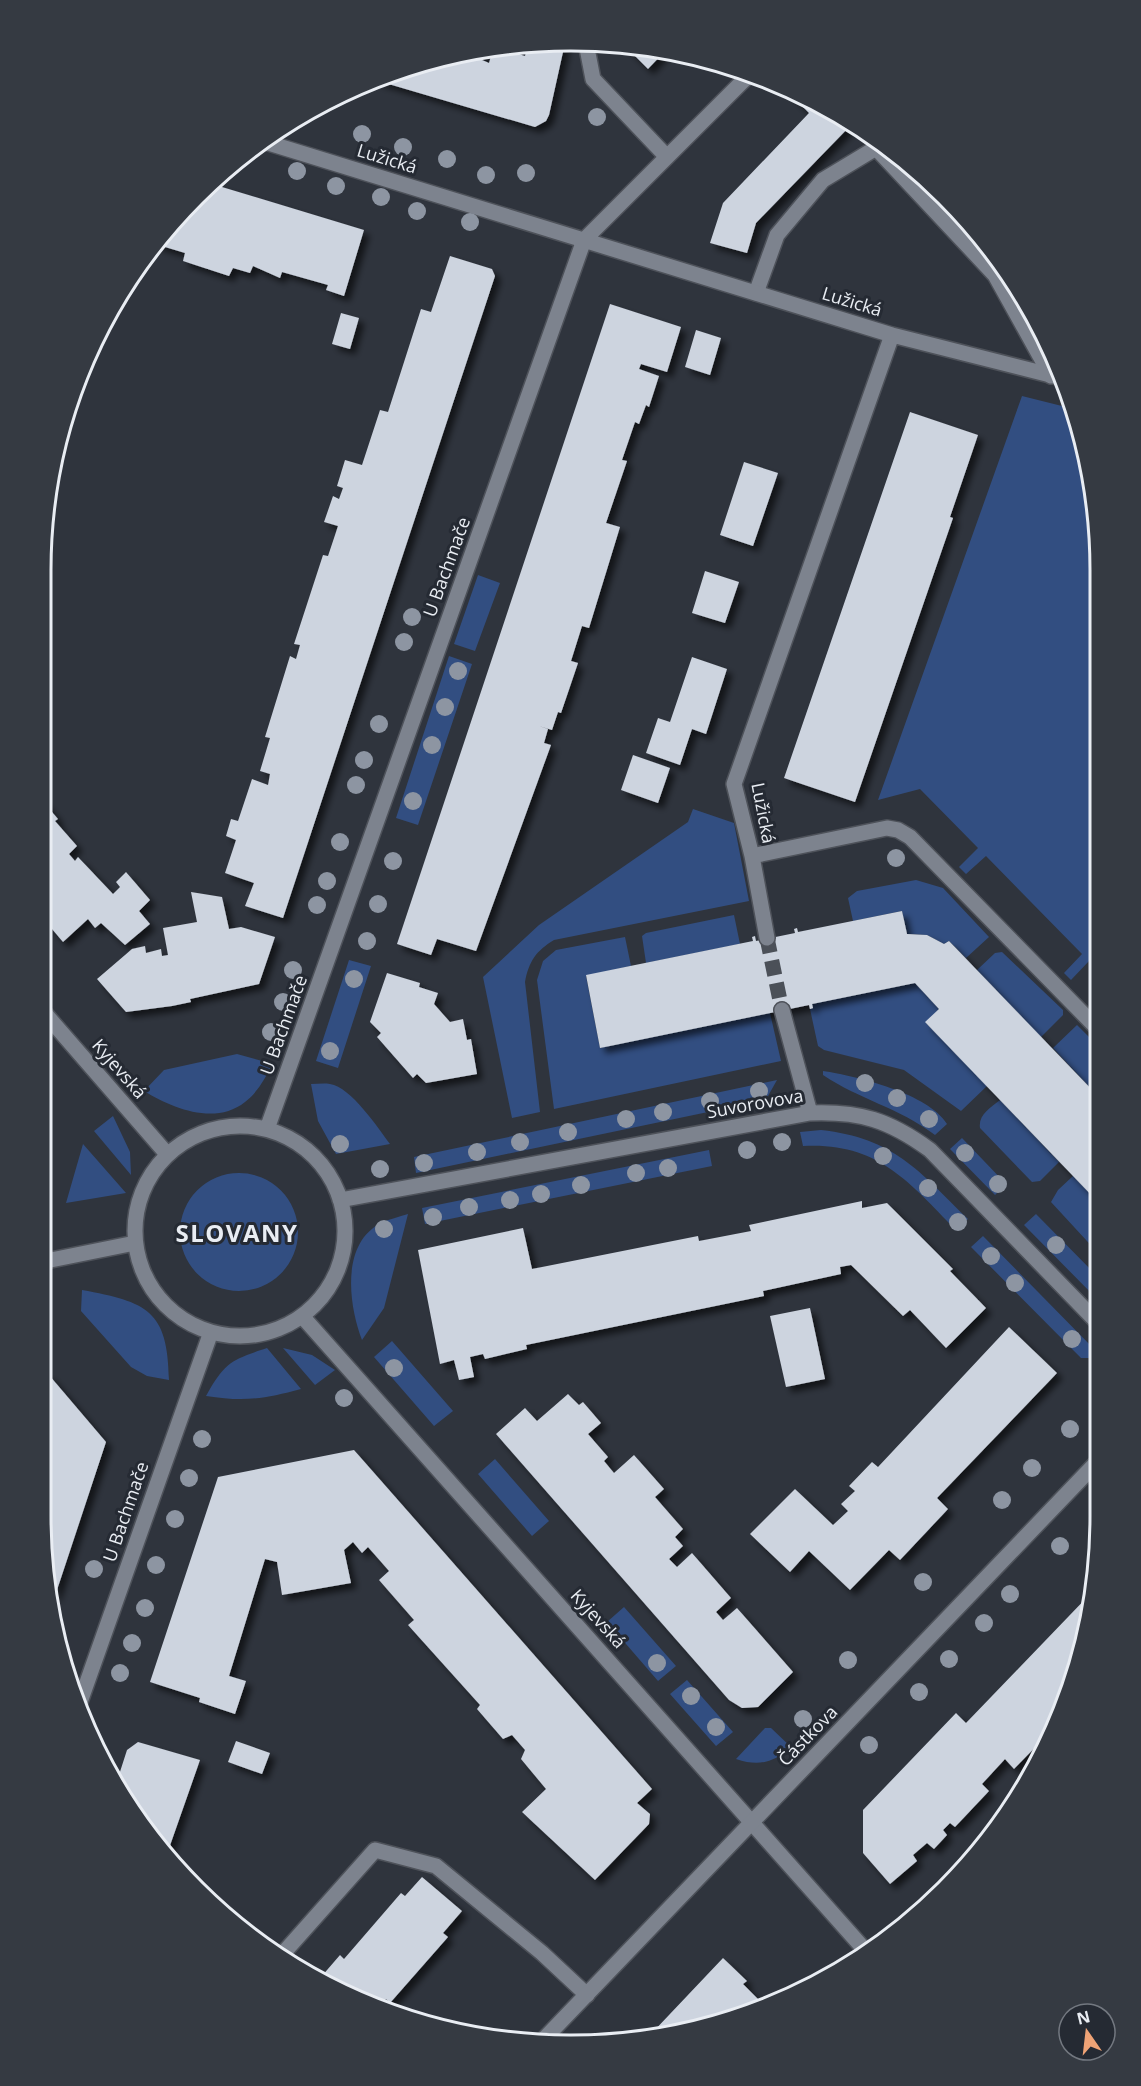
<svg xmlns="http://www.w3.org/2000/svg" width="1141" height="2086" viewBox="0 0 1141 2086" font-family="'Open Sans',sans-serif">
	<style>
		.green { fill: #324e81 }
		.building { fill: #cdd4df; filter: url(#shadow) }
		.lines { fill: none; stroke-linecap: round; stroke-linejoin: round }
		.minor-tunnel { stroke: #4b5058; stroke-width: 15; stroke-dasharray: 15 8; stroke-linecap: butt }
		.service-casing { stroke: #4e525a; stroke-width: 18 }
		.minor-casing { stroke: #4e525a; stroke-width: 18 }
		.tertiary-casing { stroke: #4e525a; stroke-width: 18 }
		.service { stroke: #7d838e; stroke-width: 15 }
		.minor { stroke: #7d838e; stroke-width: 15 }
		.tertiary { stroke: #7d838e; stroke-width: 15 }
		.tree { fill: #8d95a2 }
		.labels { text-anchor: middle; stroke-width: 6; stroke-linejoin: round; paint-order: stroke }
		.street-label { font-size: 18px; fill: #e9edf3; stroke: #252a33 }
		.district-label { font-size: 24px; font-weight: bold; letter-spacing: 1.5px; fill: #e9edf3; stroke: #252a33 }
		.rim { fill: none; stroke: #e9edf3; stroke-width: 3 }
	</style>
	<defs>
		<filter id="shadow"><feDropShadow dx="5.5" dy="5.5" stdDeviation="3" flood-color="#0009"/></filter>
	</defs>
	<rect width="100%" height="100%" fill="#2f343d"/>
	<path class="green" d="M1022 396 1074 409 1096 502 1098 969 1089 961 1071 980 1064 973 1082 954 986 856 966 874 959 867 978 848 920 789 878 800Z
		M478 575 500 583 475 651 454 644Z
		M449 656 472 664 418 825 396 818Z
		M693 809 734 823 749 901 554 940C536 951 529 961 525 982L540 1112 512 1118 483 977 539 925 688 822Z
		M916 880 943 888 989 937 966 958 949 941 944 944 927 935 907 934 902 911 853 921 848 898 857 891Z
		M734 915 740 944 646 963 642 936 646 933Z
		M625 937 631 966 586 976 600 1048 770 1013 781 1061 554 1109 537 980 543 961 556 950Z
		M1002 952 1063 1010V1015L1041 1037 977 970 995 953Z
		M349 960 371 966 338 1068 316 1061Z
		M915 983 939 1009 926 1023 987 1086 961 1111 904 1070 824 1050 818 1046 810 1009 813 1008 812 1004Z
		M1077 1025 1098 1046V1096L1053 1048Z
		M237 1054 273 1064C265 1078 258 1092 245 1102 215 1126 172 1108 144 1091L164 1070Z
		M823 1071C857 1076 929 1094 947 1124L935 1135C898 1107 860 1100 823 1075Z
		M777 1080 768 1096 756 1102 416 1173 414 1157Z
		M311 1084C317 1084 324 1083 330 1084 351 1087 378 1128 390 1144L336 1154 318 1121Z
		M1000 1100 1059 1162 1040 1181 1032 1182 980 1128C978 1115 990 1108 1000 1100Z
		M113 1116 130 1152 131 1175 94 1131Z
		M821 1130C894 1138 919 1171 968 1219L955 1229C908 1181 877 1142 803 1146L800 1132Z
		M962 1138 1006 1184 995 1195 950 1149Z
		M83 1144 126 1193 66 1203Z
		M709 1150 712 1166 425 1224 422 1208Z
		M180 1232a59 59 0 1 1 118 0a59 59 0 1 1-118 0Z
		M1073 1176 1098 1202V1253L1051 1202 1058 1190Z
		M408 1214 384 1308 362 1340C349 1306 340 1244 381 1223 389 1219 399 1217 408 1214Z
		M1036 1214 1099 1278V1301L1024 1225Z
		M983 1236 1096 1351 1090 1358H1081L971 1247Z
		M82 1290C147 1302 168 1310 169 1380L147 1376 131 1367 81 1311Z
		M392 1341 453 1411 434 1426 374 1357Z
		M267 1348 301 1389C264 1399 244 1402 206 1396 225 1362 231 1360 267 1348Z
		M283 1348 312 1355 335 1370 315 1385Z
		M495 1459 549 1521 532 1536 478 1474Z
		M624 1607 676 1666 658 1681 607 1622Z
		M687 1680 733 1732 716 1746 670 1694Z
		M765 1728H771L792 1748C772 1762 760 1767 736 1759Z"/>
	<path class="building" d="M535 42 565 43 549 115 546 121 535 127 375 80 433 59 486 50 482 60 489 63 493 49 498 48 525 56 528 43Z
		M623 44 639 45 665 51 648 69Z
		M784 88 835 111 852 124 756 223 747 253 710 243 723 203 809 113Z
		M212 184 364 230 344 296 326 290 328 285 282 272 280 278 253 266 250 273 233 268 229 276 183 261 185 253 155 244 172 221Z
		M450 256 492 269 495 276 283 918 245 906 254 883 225 873 236 840 226 836 231 819 238 821 252 779 268 785 270 774 260 771 270 738 265 737 290 656 296 659 300 645 294 644 323 555 328 556 338 526 324 522 333 496 339 499 343 488 337 486 345 460 362 465 380 410 388 412 421 309 431 312Z
		M610 304 681 327 667 372 641 364 639 369 659 376 649 407 646 405 639 424 635 422 622 460 627 461 606 523 620 527 589 628 582 626 571 661 578 663 561 713 558 712 552 730 539 726 548 729 544 743 551 745 476 951 437 939 431 955 397 944Z
		M341 313 359 318 350 349 332 344Z
		M696 330 721 338 710 375 685 367Z
		M910 412 978 435 950 517 953 518 855 802 784 778Z
		M744 462 778 473 753 546 720 535Z
		M705 571 739 582 725 623 692 613Z
		M692 657 727 669 706 734 692 729 680 765 646 753 658 718 670 722Z
		M633 755 670 768 658 803 621 790Z
		M41 799 58 819 55 821 77 846 69 854 75 861 78 857 113 894 120 887 116 882 126 872 150 900 139 911 150 924 125 945 101 923 95 928 88 919 63 942 41 916Z
		M191 892 222 897 229 929 241 927 275 937 259 984 190 999 191 1002 172 1006 126 1012 97 979 132 949 145 946 146 953 161 949 162 956 168 955 163 928 197 922Z
		M902 911 907 934 927 935 944 944 949 941 1098 1096V1202L925 1022 939 1009 915 983 812 1004 813 1008 810 1009 809 1005 600 1048 586 975 753 941 752 937 755 936 756 941 795 933 794 929 797 928 798 932Z
		M387 973 420 983 419 987 438 993 434 1004 450 1022 463 1019 467 1040 471 1039 477 1074 426 1083 417 1074 413 1078 377 1037 381 1033 370 1022Z
		M862 1201V1208L887 1203 953 1269 950 1271 986 1308 946 1348 910 1310 903 1316 851 1265 840 1267 841 1274 763 1291 764 1296 526 1345 527 1349 485 1359 483 1354 470 1357 474 1377 459 1380 454 1360 440 1364 418 1250 523 1228 532 1269 698 1236 699 1241 751 1231 749 1225Z
		M810 1308 825 1379 786 1387 770 1316Z
		M1009 1327 1057 1373 937 1498 948 1509 900 1560 889 1550 850 1590 809 1551 790 1572 750 1534 795 1489 833 1525 848 1511 841 1504 855 1491 849 1486 872 1462 878 1467Z
		M49 1375 106 1442 54 1599 41 1515V1377Z
		M568 1394 579 1405 583 1402 601 1423 588 1434 608 1457 604 1461 614 1473 634 1455 664 1489 655 1497 683 1529 675 1537 683 1546 669 1559 677 1567 692 1553 731 1598 716 1612 723 1620 737 1608 793 1672 758 1707 742 1708 729 1700 496 1434 525 1408 537 1421Z
		M354 1450 652 1789 637 1803 650 1814 649 1824 595 1880 522 1812 546 1789 521 1759 525 1750 512 1735 503 1739 477 1709 480 1705 408 1625 414 1620 379 1580 389 1571 368 1547 362 1553 353 1542 344 1550 351 1583 282 1595 277 1562 265 1559 229 1676 246 1681 235 1714 199 1702 200 1698 150 1682 218 1477Z
		M1093 1591 1082 1653 1050 1732 1014 1769 1005 1759 982 1784 989 1791 955 1827 950 1823 943 1830 947 1835 934 1849 927 1843 913 1855 917 1861 890 1884 863 1853V1810L956 1713 966 1723Z
		M236 1741 270 1753 262 1774 228 1762Z
		M138 1742 200 1760 167 1854 150 1838 118 1778 127 1750Z
		M422 1877 462 1911 443 1933 448 1937 390 2003 386 1999 382 2004 321 1977 340 1955 344 1959 401 1893 405 1896Z
		M723 1958 747 1981 743 1984 762 2003 756 2009 651 2034Z"/>
	<g class="lines">
		<path class="minor-tunnel" d="M767 938 782 1010"/>
		<g class="service-casing">
			<path id="service" d="M756 293 777 235 823 180 876 148 995 275 1051 376
				M279 1958 375 1850 436 1866 542 1953 587 1995"/>
		</g>
		<g class="minor-casing">
			<path id="minor" d="M586 43 593 79 667 157
				M262 141 892 335 1062 378
				M752 856 887 828 898 830 910 837 1098 1029
				M767 938 752 856 734 784 892 335
				M41 1009 167 1154
				M782 1010 810 1113
				M135 1231a105 105 0 1 1 210 0a105 105 0 1 1-210 0Z
				M267 1129 584 240 751 73
				M340 1200 810 1113C860 1111 889 1120 930 1150L1099 1324
				M41 1262 135 1243
				M302 1316 864 1949
				M79 1705 211 1332"/>
		</g>
		<g class="tertiary-casing">
			<path id="tertiary" d="M545 2038 1099 1460"/>
		</g>
		<use href="#service" class="service"/>
		<use href="#minor" class="minor"/>
		<use href="#tertiary" class="tertiary"/>
	</g>
	<g class="tree">
		<circle cx="597" cy="117" r="9"/>
		<circle cx="362" cy="134" r="9"/>
		<circle cx="403" cy="147" r="9"/>
		<circle cx="447" cy="159" r="9"/>
		<circle cx="297" cy="171" r="9"/>
		<circle cx="526" cy="173" r="9"/>
		<circle cx="486" cy="175" r="9"/>
		<circle cx="336" cy="186" r="9"/>
		<circle cx="381" cy="197" r="9"/>
		<circle cx="417" cy="211" r="9"/>
		<circle cx="470" cy="222" r="9"/>
		<circle cx="412" cy="617" r="9"/>
		<circle cx="404" cy="642" r="9"/>
		<circle cx="458" cy="671" r="9"/>
		<circle cx="445" cy="707" r="9"/>
		<circle cx="379" cy="724" r="9"/>
		<circle cx="432" cy="745" r="9"/>
		<circle cx="364" cy="760" r="9"/>
		<circle cx="356" cy="785" r="9"/>
		<circle cx="413" cy="801" r="9"/>
		<circle cx="340" cy="842" r="9"/>
		<circle cx="896" cy="858" r="9"/>
		<circle cx="393" cy="861" r="9"/>
		<circle cx="327" cy="881" r="9"/>
		<circle cx="378" cy="904" r="9"/>
		<circle cx="317" cy="905" r="9"/>
		<circle cx="367" cy="941" r="9"/>
		<circle cx="293" cy="970" r="9"/>
		<circle cx="354" cy="979" r="9"/>
		<circle cx="283" cy="1002" r="9"/>
		<circle cx="271" cy="1032" r="9"/>
		<circle cx="330" cy="1051" r="9"/>
		<circle cx="865" cy="1083" r="9"/>
		<circle cx="759" cy="1091" r="9"/>
		<circle cx="897" cy="1098" r="9"/>
		<circle cx="710" cy="1101" r="9"/>
		<circle cx="663" cy="1112" r="9"/>
		<circle cx="626" cy="1119" r="9"/>
		<circle cx="929" cy="1119" r="9"/>
		<circle cx="568" cy="1132" r="9"/>
		<circle cx="520" cy="1142" r="9"/>
		<circle cx="782" cy="1142" r="9"/>
		<circle cx="340" cy="1144" r="9"/>
		<circle cx="747" cy="1150" r="9"/>
		<circle cx="477" cy="1152" r="9"/>
		<circle cx="965" cy="1153" r="9"/>
		<circle cx="883" cy="1156" r="9"/>
		<circle cx="424" cy="1163" r="9"/>
		<circle cx="668" cy="1168" r="9"/>
		<circle cx="380" cy="1169" r="9"/>
		<circle cx="636" cy="1173" r="9"/>
		<circle cx="998" cy="1184" r="9"/>
		<circle cx="581" cy="1185" r="9"/>
		<circle cx="928" cy="1188" r="9"/>
		<circle cx="541" cy="1194" r="9"/>
		<circle cx="510" cy="1200" r="9"/>
		<circle cx="469" cy="1207" r="9"/>
		<circle cx="433" cy="1217" r="9"/>
		<circle cx="958" cy="1222" r="9"/>
		<circle cx="384" cy="1229" r="9"/>
		<circle cx="1056" cy="1245" r="9"/>
		<circle cx="991" cy="1256" r="9"/>
		<circle cx="1015" cy="1283" r="9"/>
		<circle cx="1072" cy="1339" r="9"/>
		<circle cx="394" cy="1368" r="9"/>
		<circle cx="344" cy="1398" r="9"/>
		<circle cx="1070" cy="1429" r="9"/>
		<circle cx="202" cy="1439" r="9"/>
		<circle cx="1032" cy="1468" r="9"/>
		<circle cx="189" cy="1478" r="9"/>
		<circle cx="1002" cy="1500" r="9"/>
		<circle cx="175" cy="1519" r="9"/>
		<circle cx="1060" cy="1546" r="9"/>
		<circle cx="156" cy="1565" r="9"/>
		<circle cx="94" cy="1569" r="9"/>
		<circle cx="923" cy="1582" r="9"/>
		<circle cx="1010" cy="1594" r="9"/>
		<circle cx="145" cy="1608" r="9"/>
		<circle cx="984" cy="1623" r="9"/>
		<circle cx="132" cy="1643" r="9"/>
		<circle cx="949" cy="1659" r="9"/>
		<circle cx="848" cy="1660" r="9"/>
		<circle cx="657" cy="1663" r="9"/>
		<circle cx="120" cy="1673" r="9"/>
		<circle cx="919" cy="1692" r="9"/>
		<circle cx="691" cy="1696" r="9"/>
		<circle cx="803" cy="1719" r="9"/>
		<circle cx="716" cy="1727" r="9"/>
		<circle cx="869" cy="1745" r="9"/>
	</g>
	<g class="labels">
		<g class="street-label">
			<text transform="translate(387 159) rotate(17)" y="6">Lužická</text>
			<text transform="translate(852 302) rotate(17)" y="6">Lužická</text>
			<text transform="translate(447 567) rotate(-70)" y="6">U Bachmače</text>
			<text transform="translate(763 813) rotate(79)" y="6">Lužická</text>
			<text transform="translate(284 1025) rotate(-70)" y="6">U Bachmače</text>
			<text transform="translate(119 1069) rotate(49)" y="6">Kyjevská</text>
			<text transform="translate(755 1104) rotate(-10)" y="6">Suvorovova</text>
			<text transform="translate(126 1512) rotate(-71)" y="6">U Bachmače</text>
			<text transform="translate(598 1619) rotate(48)" y="6">Kyjevská</text>
			<text transform="translate(808 1736) rotate(-46)" y="6">Částkova</text>
		</g>
		<g class="district-label">
			<text x="237" y="1242">SLOVANY</text>
		</g>
	</g>
	<path d="M0 0H1141V2086H0ZM570 51H571A519 519 0 0 1 1090 570V1516A519 519 0 0 1 571 2035H570A519 519 0 0 1 51 1516V570A519 519 0 0 1 570 51Z" fill="#353a42" fill-rule="evenodd"/>
	<path class="rim" d="M570 51H571A519 519 0 0 1 1090 570V1516A519 519 0 0 1 571 2035H570A519 519 0 0 1 51 1516V570A519 519 0 0 1 570 51Z"/>
	<g transform="translate(1087 2032) rotate(346)"><circle r="28" fill="#252a33" stroke="#737880" stroke-width="1.5"/>
	<path d="M0-4.5L10 22L0 15L-10 22Z" fill="#efa376"/>
	<text y="-9" font-size="16" font-weight="bold" text-anchor="middle" fill="#e9edf3">N</text>
	</g>
</svg>
